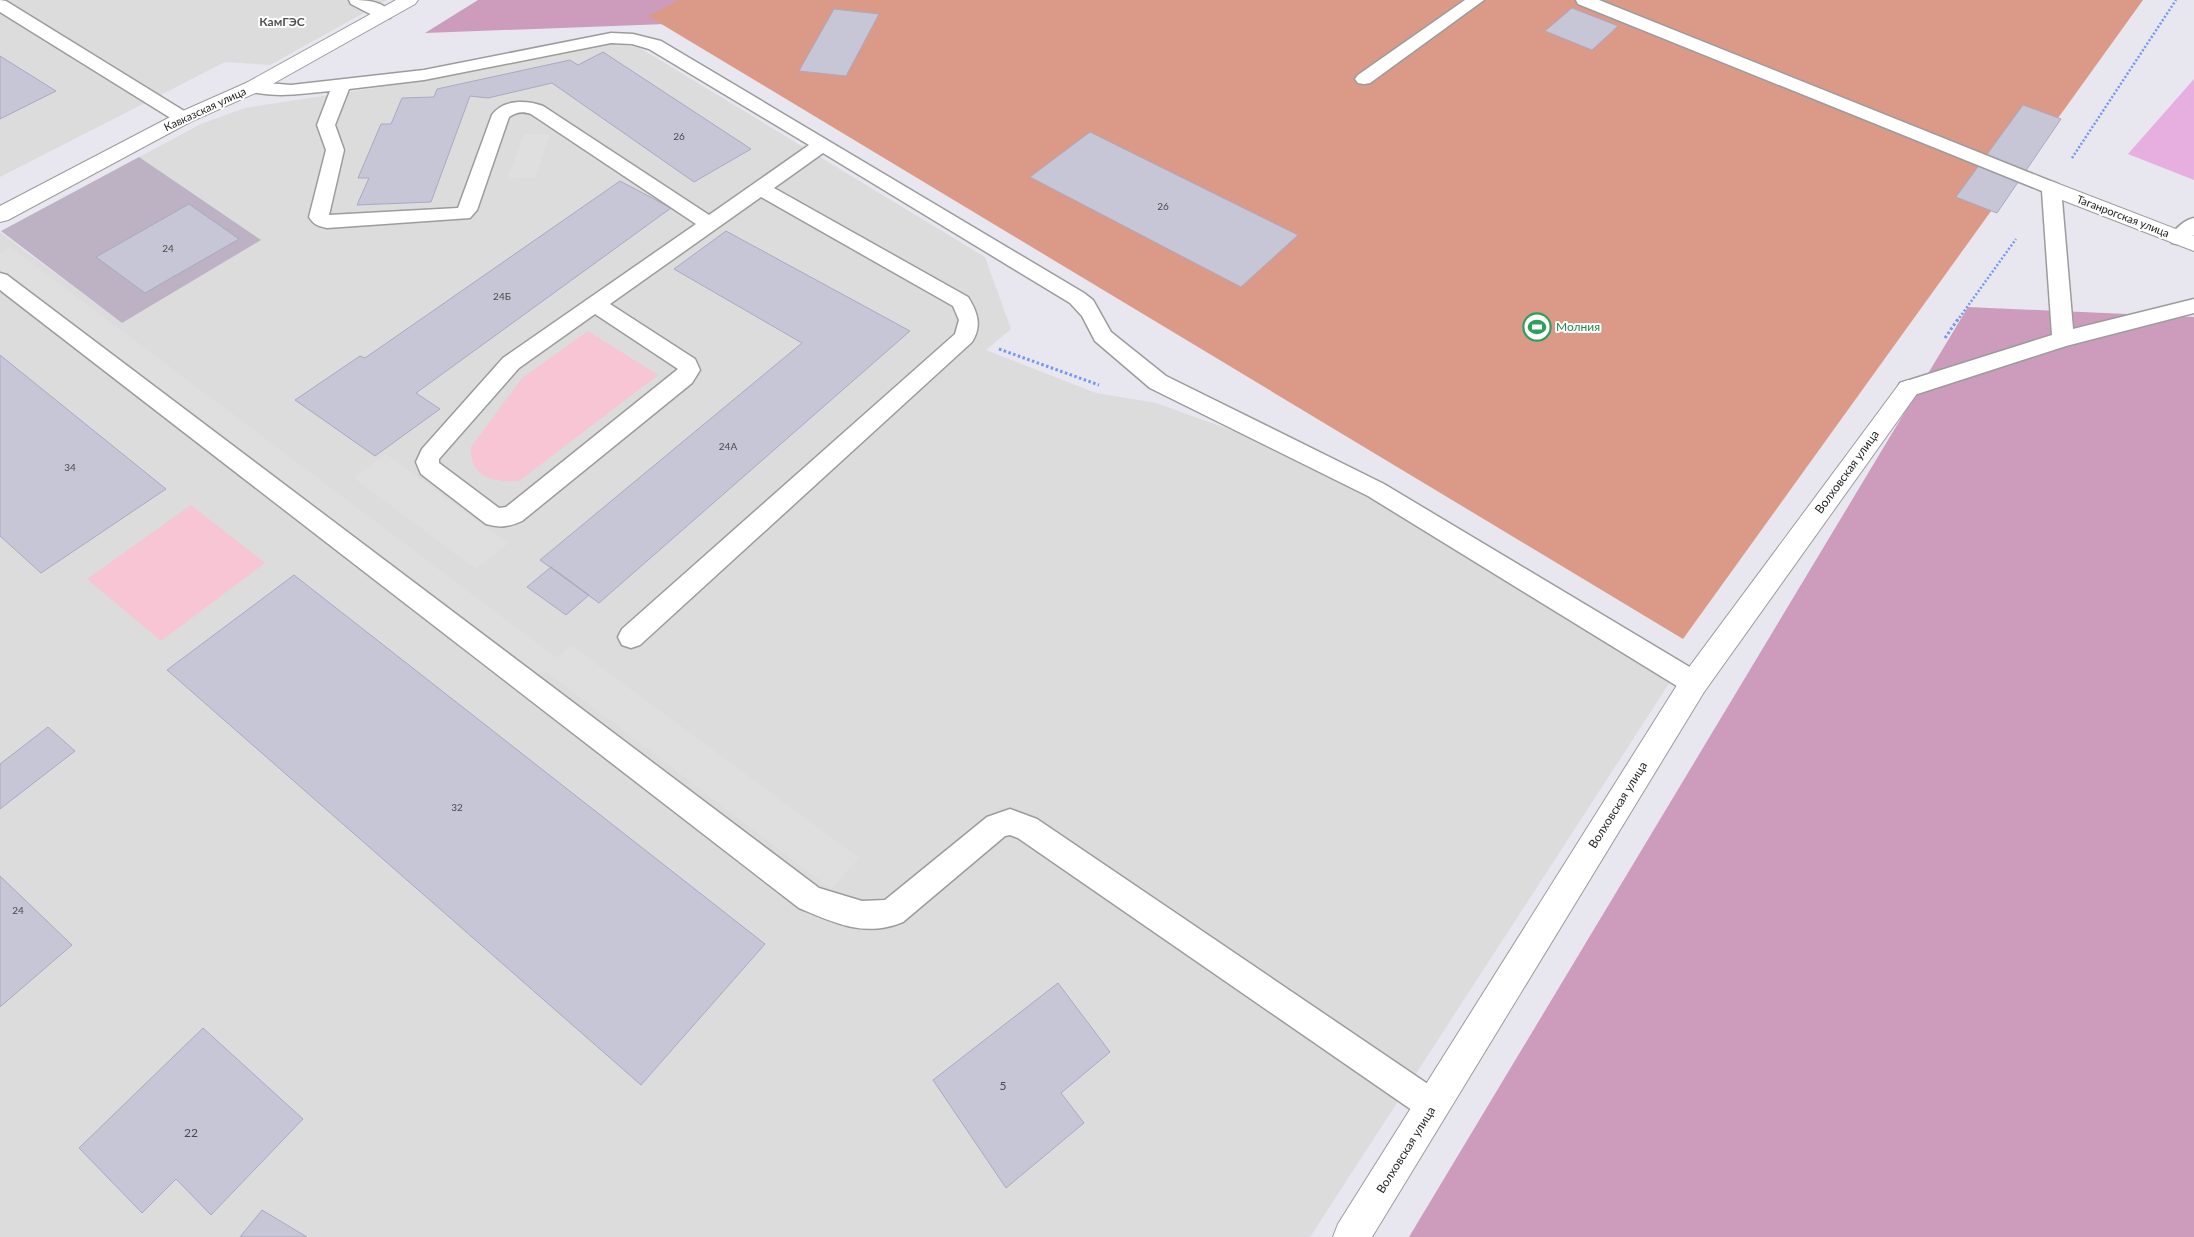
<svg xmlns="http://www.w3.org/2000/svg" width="2194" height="1237" viewBox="0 0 2194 1237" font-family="Lato,sans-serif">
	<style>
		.residential { fill: #dcdcdd }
		.construction { fill: #bdb1c4 }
		.grass { fill: #e7aee0 }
		.forest { fill: #cd9cbd }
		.park { fill: #f7c5d4 }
		.pitch { fill: #db9a87 }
		.parking { fill: #dfdfdf }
		.building { fill: #c7c6d6; stroke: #aaa9c1 }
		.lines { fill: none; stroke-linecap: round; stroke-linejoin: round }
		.service-casing { stroke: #9c9c9c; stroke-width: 3 }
		.minor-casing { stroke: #9c9c9c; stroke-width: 2 }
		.path-far1 { stroke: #7297f4; stroke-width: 2.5; stroke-dasharray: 2 2; stroke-linecap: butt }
		.path { stroke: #7297f4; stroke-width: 3; stroke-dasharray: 2.5 2.5; stroke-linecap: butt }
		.service { fill: #fff; fill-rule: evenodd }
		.minor { fill: #fff; fill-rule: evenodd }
		.labels { text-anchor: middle; stroke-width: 4; stroke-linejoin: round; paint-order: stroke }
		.number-label { font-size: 10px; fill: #49494d }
		.far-street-label { font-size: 11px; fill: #1f1f1f; stroke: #fff }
		.far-quarter-label { font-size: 12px; font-weight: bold; fill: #525252; stroke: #fff }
		.leisure-label { font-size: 12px; fill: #27864d; stroke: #fff; text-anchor: start }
		.street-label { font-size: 12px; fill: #1f1f1f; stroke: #fff }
		.near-number-label { font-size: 12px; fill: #49494d }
	</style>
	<rect width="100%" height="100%" fill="#e8e6ef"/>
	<path class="residential" d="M0 0H387L270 65 225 62 0 177Z
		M597 44H619L640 48 985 257 1011 329 986 350 1096 393 1156 403 1239 433 1364 492 1672 679 1310 1237H0V232L122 323 261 240 139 157 201 124 245 108 420 81Z"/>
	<path class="construction" d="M139 157 261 240 122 323 1 231Z"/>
	<path class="grass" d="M2194 79V180L2128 154Z"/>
	<path class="forest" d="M478 0H906L719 22 425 33Z
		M1968 307 2194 317V1237H1409Z"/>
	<path class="park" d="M588 331 658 375 519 481C494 482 469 478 471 447L522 378Z
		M191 505 265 563 161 641 87 579Z"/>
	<path class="pitch" d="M679 0H2143L1683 639 648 16Z"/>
	<path class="parking" d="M524 134H550L536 177 508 178Z
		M10 247 557 658 571 645 859 858 831 889 544 670 533 679 0 270V253Z
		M386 454 508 543 476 569 354 478Z"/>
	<path class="building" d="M1572 8 1618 26 1592 50 1545 31Z
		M834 9 879 14 846 76 799 71Z
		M603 52 751 149 694 182 552 83 488 98 470 96 431 202 357 205 369 178H358L381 124H391L402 98 434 97 437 89 570 60 578 65Z
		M0 56 56 91 0 119Z
		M2023 105 2061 119 1997 213 1956 197Z
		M1090 132 1298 235 1241 287 1030 177Z
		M620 181 671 208 416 393 440 409 375 456 295 400 360 356 365 358Z
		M189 204 239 239 145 293 96 257Z
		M726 231 910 331 599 603 540 560 802 343 674 269Z
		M0 355 166 489 41 573 0 536Z
		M551 567 589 595 566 615 527 587Z
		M294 575 765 944 641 1085 167 670Z
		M48 727 75 751 0 809V764Z
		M0 876 72 945 0 1007Z
		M1058 983 1110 1052 1061 1093 1084 1123 1006 1188 933 1080Z
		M203 1028 303 1119 211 1215 176 1179 142 1213 79 1148Z
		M262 1210 307 1237H240Z"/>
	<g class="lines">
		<g class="service-casing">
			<path id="service" d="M0 0 6 1 189 114 192 118 189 122 183 124 177 122 0 12Z
				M349 0C364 0 383 0 392 14L390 18H378L351 4Z
				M1465 0H1484L1370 83 1364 84 1358 83 1355 79 1358 75Z
				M1576 0H1599L2058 184 2061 188 2073 329 2194 299V313L2066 346 1908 397 1900 395 1897 389 1900 383 2052 335 2042 191 1578 4Z
				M611 33 633 34 661 41 1084 293 1093 300 1111 332 1166 376 1384 484 1703 675 1707 683 1703 691 1694 694 1685 691 1368 496 1150 388 1095 341 1082 316 1070 303 823 153 774 188 968 297C978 313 982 326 972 342L640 645 631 648 622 645 618 637 622 629 955 334 959 320 953 306 761 197 610 304 695 359 700 370 692 383 522 521C509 527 500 528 486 524L421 474 416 462 422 449 503 358 696 224 531 114C523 111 516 112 509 117L477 210 470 218 327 228C318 226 314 225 309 217L326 150 317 125 330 91C303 94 274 98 247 91L244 87 247 83 253 82 291 85 424 70ZM611 43 632 44 649 49 809 145 709 215 543 106C527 100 503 99 492 115L458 208 329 215 344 150 335 125 349 89 424 80ZM595 314 678 369 506 507 499 508 439 463V459L519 368Z
				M2194 218V235C2186 242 2182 246 2172 243L2169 238C2175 229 2184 220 2194 218Z
				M0 273 7 275 819 888 862 901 885 900 987 817 1010 809 1037 819 1444 1095 1449 1106 1444 1117 1433 1122 1422 1117 1018 838 1010 835 1005 836 903 922C864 938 835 923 799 908L0 290Z"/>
		</g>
		<g class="minor-casing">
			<path id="minor" d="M396 0H418L415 4 260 91 190 122 8 220 0 222V206L176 114 246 83Z
				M2051 181 2194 236V251L2044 193 2040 188 2044 183Z
				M1908 380 1916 383 1920 389 1916 395 1704 692 1372 1237H1333L1338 1224 1684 674 1900 383Z"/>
		</g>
		<path class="path-far1" d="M2072 158 2176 0
			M1957 321 2016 239"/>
		<path class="path" d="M1945 338 1958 319
			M999 349 1099 385"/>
		<use href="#service" class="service"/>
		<use href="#minor" class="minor"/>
	</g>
	<defs>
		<g id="stadium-ring" transform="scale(1.4375)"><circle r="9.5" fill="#fff" stroke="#2e9e5b" stroke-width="1.5"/><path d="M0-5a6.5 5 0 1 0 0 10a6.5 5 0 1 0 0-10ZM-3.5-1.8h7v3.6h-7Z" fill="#2e9e5b"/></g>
	</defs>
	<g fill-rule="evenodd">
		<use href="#stadium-ring" x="1537" y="327"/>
	</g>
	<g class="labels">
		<g class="number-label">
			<text x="679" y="140">26</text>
			<text x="1163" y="210">26</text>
			<text x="168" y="252">24</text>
			<text x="502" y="300">24Б</text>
			<text x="728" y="450">24А</text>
			<text x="70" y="471">34</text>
			<text x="457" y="811">32</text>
			<text x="18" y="914">24</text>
		</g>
		<g class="far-street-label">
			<text transform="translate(205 109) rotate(-25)" y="4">Кавказская улица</text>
			<text transform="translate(2123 216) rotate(21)" y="4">Таганрогская улица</text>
		</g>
		<g class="far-quarter-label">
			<text x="282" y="26">КамГЭС</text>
		</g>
		<g class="leisure-label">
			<text x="1556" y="331">Молния</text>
		</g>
		<g class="street-label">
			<text transform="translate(1847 472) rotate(-54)" y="4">Волховская улица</text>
			<text transform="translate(1618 805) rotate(-58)" y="4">Волховская улица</text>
			<text transform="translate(1406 1150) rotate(-58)" y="4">Волховская улица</text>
		</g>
		<g class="near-number-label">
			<text x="1003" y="1090">5</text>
			<text x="191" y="1137">22</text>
		</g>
	</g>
</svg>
